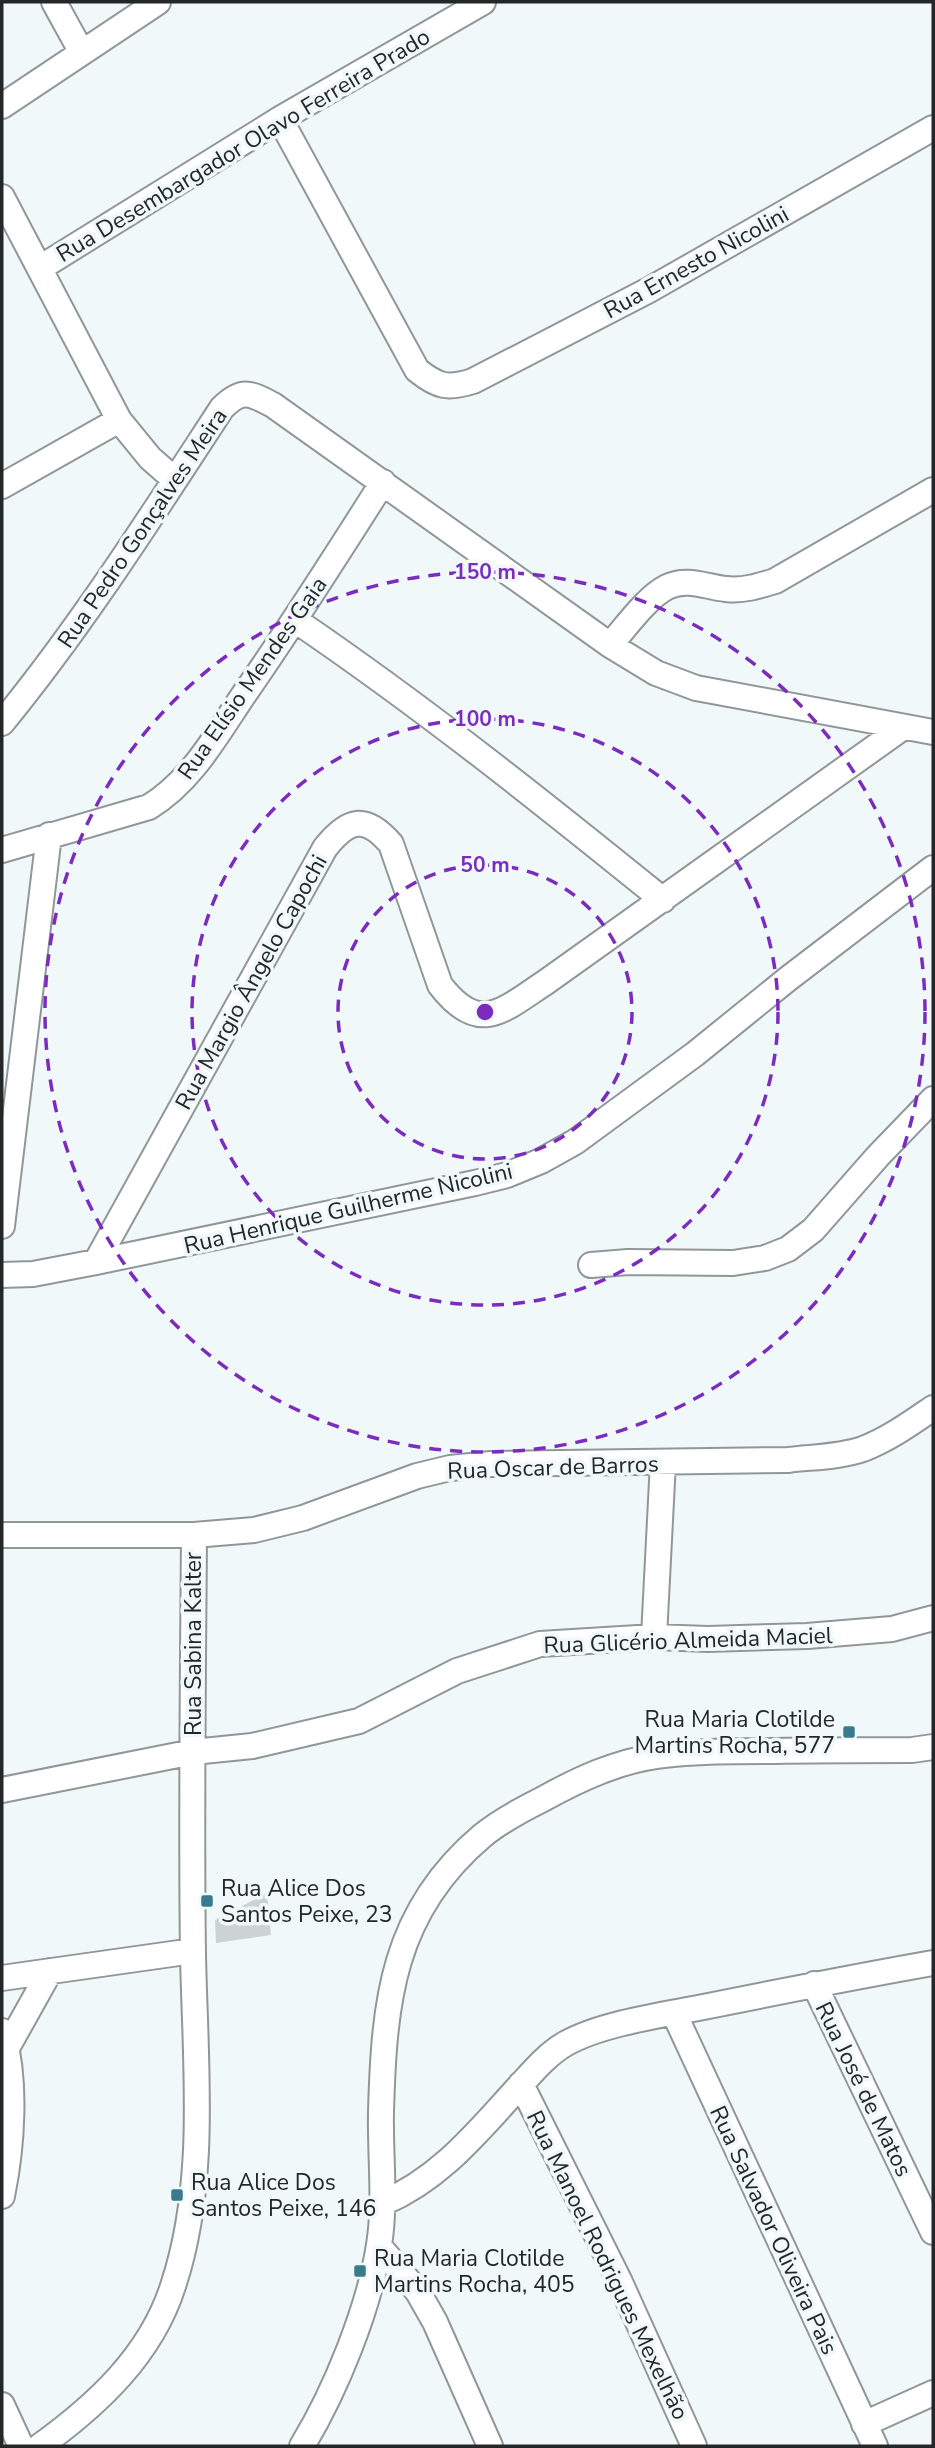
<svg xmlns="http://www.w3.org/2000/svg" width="935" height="2448" viewBox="0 0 935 2448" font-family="'Nunito Sans',sans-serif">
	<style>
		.building { fill: #cdd3d5 }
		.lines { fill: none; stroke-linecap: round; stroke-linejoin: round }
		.minor-casing { stroke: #919799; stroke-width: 28 }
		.minor { stroke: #fff; stroke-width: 24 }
		.ring { fill: none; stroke: #7b2cbf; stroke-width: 3.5; stroke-dasharray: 12 9 }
		.poi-dot { fill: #397a8c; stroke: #f1f8fa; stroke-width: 2.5 }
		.labels { text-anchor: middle; stroke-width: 7; stroke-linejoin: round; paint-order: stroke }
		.street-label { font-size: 23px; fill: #242728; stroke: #f1f8fa }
		.poi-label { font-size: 23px; fill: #242728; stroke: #f1f8fa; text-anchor: start }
		.centre { fill: #7b2cbf; stroke: #f1f8fa; stroke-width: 3.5 }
		.ring-label { font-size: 21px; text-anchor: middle; font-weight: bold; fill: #7b2cbf; stroke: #f1f8fa; stroke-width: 7; stroke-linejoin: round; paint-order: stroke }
	</style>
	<rect width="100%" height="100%" fill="#f1f8fa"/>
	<path class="building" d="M267 1893 271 1935 216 1943 215 1920Z"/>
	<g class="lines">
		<g class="minor-casing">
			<path id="minor" d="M54 2 81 51
				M2 106 158 2
				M280 119 417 370C438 387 448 389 473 381L649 290 933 128
				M2 197 119 420 150 458 175 480
				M40 268 280 119 483 2
				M2 486 119 420
				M295 620C423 707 543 803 663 900
				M610 645C625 628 647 597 667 587 687 577 706 587 726 589 743 591 759 586 775 581L933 490
				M2 723C83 624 152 515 222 408 242 388 250 393 273 405L610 645 656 673 696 688 933 732
				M2 850 149 807C192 781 217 734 245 693 293 624 338 553 383 482
				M2 1226 49 835
				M96 1262 325 848C348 819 365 814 391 844L440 985C479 1036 502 1011 546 982L902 728
				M591 1265 628 1262 733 1263 765 1258 788 1249 813 1230 878 1156 933 1099
				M2 1275 33 1274 96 1262 475 1183 507 1175 541 1161 575 1142 695 1054 789 978 933 868
				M2 1535H194L254 1530 303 1518 417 1476 450 1468 491 1464 788 1460C812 1457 840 1457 863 1449 889 1439 911 1423 933 1408
				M654 1637 663 1462
				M2 1790 193 1752 252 1746 359 1721 457 1671 540 1644 654 1637 708 1639 807 1636 892 1629 933 1618
				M2 1978 193 1951
				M814 1984 933 2232
				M674 2013 875 2446
				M2 2031C17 2079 12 2147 2 2196
				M7 2048 50 1971
				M521 2084 619 2280 694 2446
				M383 2203C439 2179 475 2135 515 2091 531 2074 546 2055 565 2044 598 2025 655 2016 693 2009 773 1993 853 1977 933 1963
				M379 2246 418 2292 435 2322 490 2446
				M2 2405 21 2446
				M864 2424 933 2393
				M40 2446C97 2405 151 2355 173 2286 208 2181 195 2064 193 1954 191 1815 193 1675 194 1535
				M302 2446C335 2392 369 2309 379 2245 386 2201 380 2157 381 2112 384 2002 392 1912 482 1836 500 1821 523 1809 543 1799 579 1779 616 1762 657 1756 696 1751 735 1751 774 1751 820 1750 866 1750 912 1750L933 1747"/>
		</g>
		<use href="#minor" class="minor"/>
	</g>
	<g class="ring">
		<circle cx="485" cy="1012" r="147"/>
		<circle cx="485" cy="1012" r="293"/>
		<circle cx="485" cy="1012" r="440"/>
	</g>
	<g class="poi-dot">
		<rect x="842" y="1725" width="14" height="14" rx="3.5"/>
		<rect x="200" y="1894" width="14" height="14" rx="3.5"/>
		<rect x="170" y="2188" width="14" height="14" rx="3.5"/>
		<rect x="353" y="2264" width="14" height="14" rx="3.5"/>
	</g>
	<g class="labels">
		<g class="street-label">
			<text transform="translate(243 145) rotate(-31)" y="8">Rua Desembargador Olavo Ferreira Prado</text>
			<text transform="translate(696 262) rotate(-29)" y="8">Rua Ernesto Nicolini</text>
			<text transform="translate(142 528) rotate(-56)" y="8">Rua Pedro Gonçalves Meira</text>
			<text transform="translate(252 678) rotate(-55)" y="8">Rua Elísio Mendes Gaia</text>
			<text transform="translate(251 982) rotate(-61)" y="8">Rua Margio Ângelo Capochi</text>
			<text transform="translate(348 1208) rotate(-13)" y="8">Rua Henrique Guilherme Nicolini</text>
			<text transform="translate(553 1467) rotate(-2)" y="8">Rua Oscar de Barros</text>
			<text transform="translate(688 1640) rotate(-2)" y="8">Rua Glicério Almeida Maciel</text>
			<text transform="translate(193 1644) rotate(-90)" y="8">Rua Sabina Kalter</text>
			<text transform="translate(864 2089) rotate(64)" y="8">Rua José de Matos</text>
			<text transform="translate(774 2230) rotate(65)" y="8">Rua Salvador Oliveira Pais</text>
			<text transform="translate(608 2265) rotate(64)" y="8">Rua Manoel Rodrigues Mexelhão</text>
		</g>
		<g class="poi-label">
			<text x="835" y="1727" text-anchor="end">Rua Maria Clotilde<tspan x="835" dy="26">Martins Rocha, 577</tspan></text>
			<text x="221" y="1896">Rua Alice Dos<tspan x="221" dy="26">Santos Peixe, 23</tspan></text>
			<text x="191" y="2190">Rua Alice Dos<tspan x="191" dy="26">Santos Peixe, 146</tspan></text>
			<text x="374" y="2266">Rua Maria Clotilde<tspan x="374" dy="26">Martins Rocha, 405</tspan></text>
		</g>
	</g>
	<circle cx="485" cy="1012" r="10" class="centre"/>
	<g class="ring-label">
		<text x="485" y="579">150 m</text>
		<text x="485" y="726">100 m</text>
		<text x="485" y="872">50 m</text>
	</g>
	<rect width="935" height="2448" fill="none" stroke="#242728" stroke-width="7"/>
</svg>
